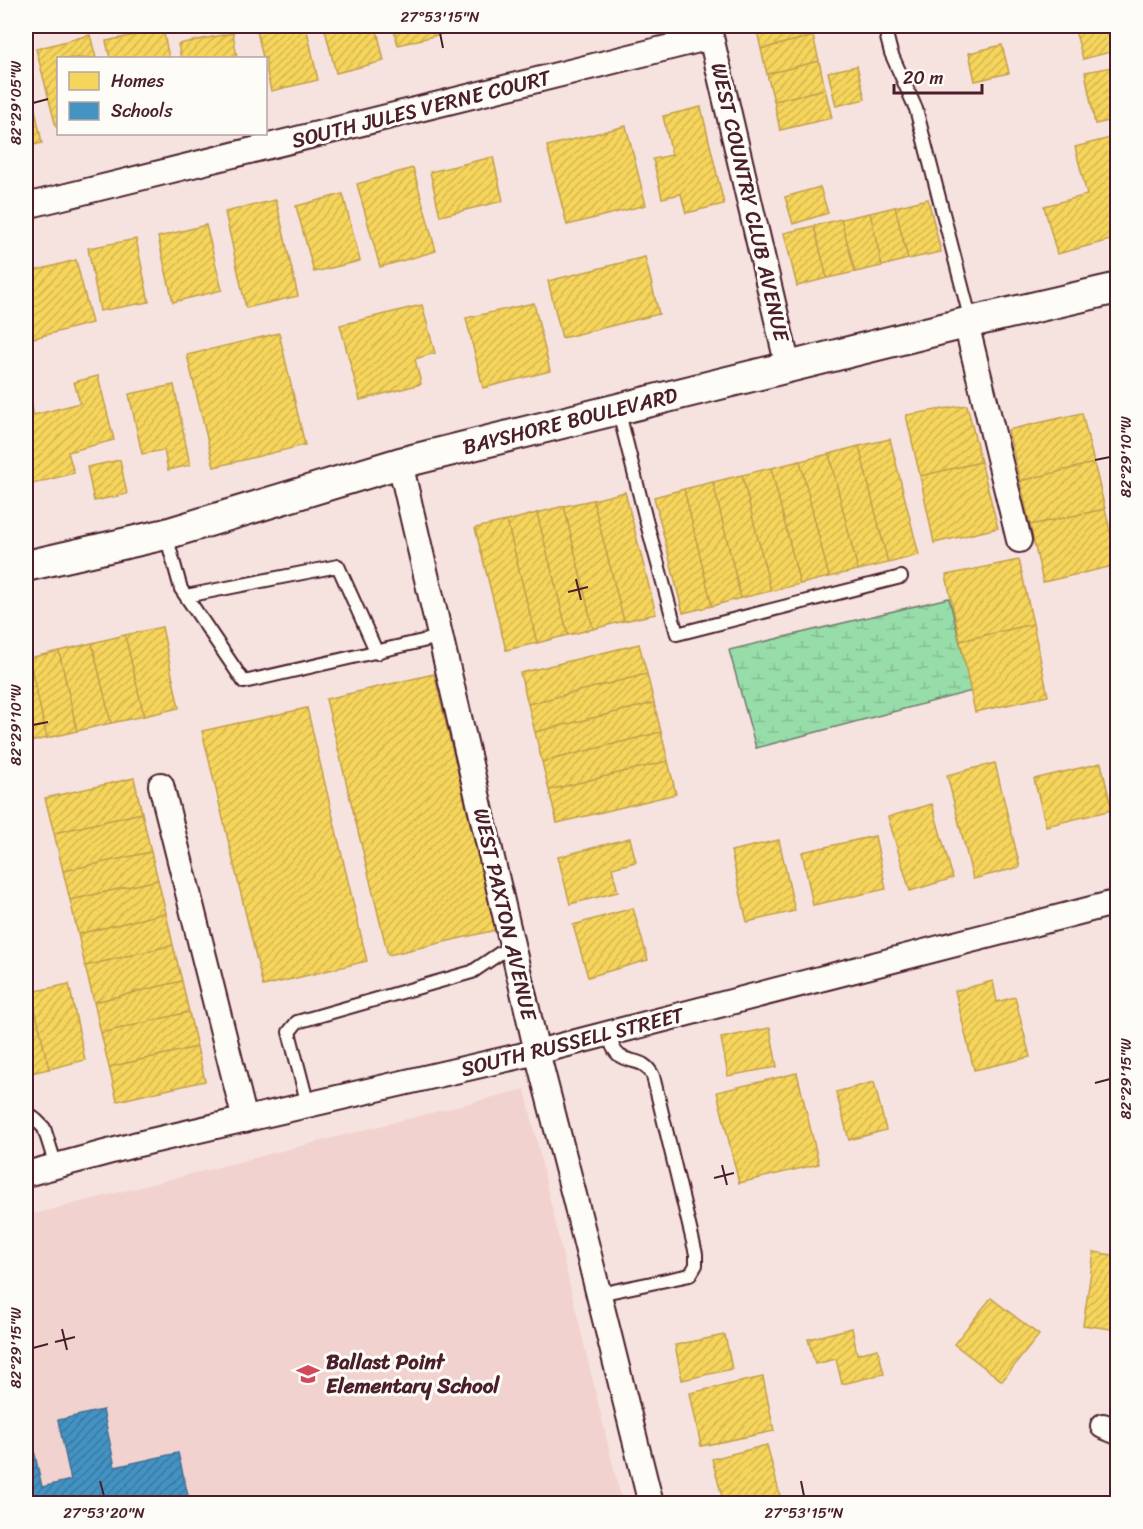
<svg xmlns="http://www.w3.org/2000/svg" width="1143" height="1529" viewBox="0 0 1143 1529" font-family="Sriracha,sans-serif">
	<style>
		.built { fill: #f1d2ce }
		.wetland { fill: url(#wetland-marsh); stroke: #707e6a; stroke-width: 1.5 }
		.homes { fill: url(#homes-hatch); stroke: #c29e4d; stroke-width: 1.5 }
		.schools { fill: url(#schools-hatch); stroke: #457095; stroke-width: 1.5 }
		.lines { fill: none; stroke-linecap: round; stroke-linejoin: round }
		.service-casing { stroke: #4a1f2b; stroke-width: 16 }
		.minor-casing { stroke: #4a1f2b; stroke-width: 28 }
		.tertiary-casing { stroke: #4a1f2b; stroke-width: 34 }
		.service { stroke: #fdfcf7; stroke-width: 12 }
		.minor { stroke: #fdfcf7; stroke-width: 24 }
		.tertiary { stroke: #fdfcf7; stroke-width: 30 }
		.ticks { fill: none; stroke: #4a1f2b; stroke-width: 2 }
		.labels { text-anchor: middle; stroke-width: 6; stroke-linejoin: round; paint-order: stroke }
		.street-label { font-size: 21px; fill: #4a1f2b; stroke: #fdfcf7 }
		.poi-label { font-size: 21px; font-weight: bold; fill: #4a1f2b; stroke: #fdfcf7; text-anchor: start }
		.neatline { fill: none; stroke: #4a1f2b; stroke-width: 2 }
		.ticks-label { font-size: 15px; text-anchor: middle; fill: #4a1f2b }
	</style>
	<defs>
		<pattern id="wetland-marsh" width="20" height="14" patternUnits="userSpaceOnUse" patternTransform="scale(1.5)"><rect width="20" height="14" fill="#97ddaa"/><path d="M1 5h8M5 5V1M11 12h8M15 12V8" fill="none" stroke="#84bd92"/></pattern>
		<pattern id="homes-hatch" width="6" height="6" patternUnits="userSpaceOnUse" patternTransform="scale(1.5)"><rect width="6" height="6" fill="#f6d55c"/><path d="M-1 1l2-2M0 6l6-6M5 7l2-2" fill="none" stroke="#d4b650"/></pattern>
		<pattern id="schools-hatch" width="6" height="6" patternUnits="userSpaceOnUse" patternTransform="scale(1.5)"><rect width="6" height="6" fill="#4393c3"/><path d="M-1 1l2-2M0 6l6-6M5 7l2-2" fill="none" stroke="#3a779f"/></pattern>
	</defs>
	<rect width="100%" height="100%" fill="#f6e3df"/>
	<filter id="ink" filterUnits="userSpaceOnUse"><feTurbulence type="fractalNoise" baseFrequency=".0167" numOctaves="2"/><feDisplacementMap in="SourceGraphic" scale="12" xChannelSelector="R" yChannelSelector="G"/><feConvolveMatrix kernelMatrix="1 2 1 2 8 2 1 2 1" color-interpolation-filters="sRGB"/></filter>
	<g filter="url(#ink)">
		<path class="built" d="M525 1089 560 1244 622 1503 26 1504V1216Z"/>
		<path class="wetland" d="M949 598 972 691 756 748 729 650Z"/>
		<path class="homes" d="M256 26H306L318 80 271 91 266 68V58H263Z
			M324 26H376L384 61 336 73Z
			M393 26H449L450 32 398 45Z
			M756 26H810L813 36 761 49Z
			M1074 26H1118V50L1083 59Z
			M163 29 169 58H110L106 41Z
			M233 33 237 58H181L178 44Z
			M90 35 96 58H58V126L56 127 36 49Z
			M813 36 819 61 767 74 761 49Z
			M1002 45 1009 73 975 81 969 53Z
			M819 61 825 89 774 101 767 74Z
			M857 66 865 99 836 106 828 72Z
			M1118 66V119L1095 124 1085 72Z
			M26 76H28L42 143 26 147Z
			M825 89 832 118 780 130 774 101Z
			M701 107 724 204 686 213 681 194 662 198 653 159 672 155 663 116Z
			M626 126 646 205 567 225 547 146Z
			M1118 136V238L1057 254 1044 206 1087 195 1075 147Z
			M493 157 503 201 440 216 430 172Z
			M413 168 436 251 380 267 357 184Z
			M820 187 828 213 793 224 785 197Z
			M343 194 360 261 314 272 296 206Z
			M928 199 941 252 908 259 895 207Z
			M276 200 298 296 246 308 225 212Z
			M895 207 908 259 882 266 870 213Z
			M870 213 882 266 855 272 841 219Z
			M841 219 855 272 827 278 814 226Z
			M206 225 222 290 173 302 158 237Z
			M814 226 827 278 797 286 784 233Z
			M136 239 149 302 100 311 88 248Z
			M645 257 659 314 562 338 548 281Z
			M76 260 92 323 26 340V273Z
			M534 303 550 371 483 388 466 318Z
			M422 305 435 353 415 359 421 384 360 400 340 325Z
			M279 333 305 445 214 467 187 355Z
			M98 376 114 440 68 452 74 473 28 485 26 476V395L28 394 34 415 80 403 74 382Z
			M174 385 190 465 168 470 164 450 142 454 129 394Z
			M1118 385V424L1110 387Z
			M967 405 981 462 920 476 906 415Z
			M1082 413 1094 463 1020 481 1008 430Z
			M890 439 919 555 888 563 859 446Z
			M859 446 888 563 858 570 829 454Z
			M829 454 858 570 829 577 800 461Z
			M120 460 127 494 94 501 87 467Z
			M800 461 829 577 800 584 771 468Z
			M981 462 998 528 934 543 920 476Z
			M1094 463 1105 509 1030 525 1020 481Z
			M771 468 800 584 771 591 742 475Z
			M742 475 771 591 741 598 713 482Z
			M713 482 741 598 712 606 684 489Z
			M684 489 712 606 683 613 654 497Z
			M625 492 656 614 624 621 593 500Z
			M593 500 624 621 593 629 564 506Z
			M564 506 593 629 568 635 537 513Z
			M1105 509 1118 565 1043 582 1030 525Z
			M537 513 568 635 537 643 507 521Z
			M507 521 537 643 506 650 475 528Z
			M1019 560 1033 624 960 641 946 575Z
			M1033 624 1048 696 975 712 960 641Z
			M162 627 179 708 144 716 125 635Z
			M125 635 144 716 111 723 92 643Z
			M92 643 111 723 77 731 59 651Z
			M639 644 647 674 528 704 520 673Z
			M59 651 77 731 47 738 29 658Z
			M29 658 47 738 26 743V659Z
			M434 674 496 930 388 955 326 699Z
			M647 674 654 703 535 732 528 704Z
			M654 703 661 732 542 762 535 732Z
			M307 708 367 961 263 986 202 731Z
			M661 732 668 761 549 790 542 762Z
			M668 761 676 794 557 823 549 790Z
			M995 763 1020 867 973 879 947 775Z
			M1101 763 1112 810 1046 826 1034 779Z
			M134 778 142 813 54 833 45 798Z
			M932 804 953 878 910 891 888 817Z
			M142 813 151 852 63 871 54 833Z
			M875 836 886 889 813 905 802 852Z
			M630 838 636 862 612 868 618 892 570 904 558 857Z
			M779 840 795 911 747 922 731 851Z
			M151 852 158 880 70 900 63 871Z
			M158 880 166 913 78 934 70 900Z
			M633 908 648 960 588 977 573 925Z
			M166 913 173 945 85 966 78 934Z
			M173 945 182 981 94 1002 85 966Z
			M182 981 189 1012 101 1033 94 1002Z
			M993 981 997 1002 1015 997 1030 1057 974 1070 955 991Z
			M69 984 85 1060 49 1069 31 992Z
			M31 992 49 1069 26 1074V994Z
			M189 1012 197 1047 109 1067 101 1033Z
			M770 1028 777 1067 728 1076 721 1038Z
			M197 1047 205 1081 117 1101 109 1067Z
			M797 1073 819 1164 739 1183 717 1092Z
			M874 1082 886 1130 849 1140 836 1092Z
			M1094 1252 1118 1256V1330L1083 1325Z
			M991 1298 1039 1335 1002 1381 954 1344Z
			M852 1328 857 1354 878 1349 884 1374 842 1384 836 1359 815 1364 808 1339Z
			M725 1335 732 1369 682 1380 675 1345Z
			M763 1377 774 1431 701 1446 690 1393Z
			M767 1445 780 1496 752 1504H724L712 1459Z"/>
		<path class="schools" d="M103 1410 115 1467 178 1453 190 1504H76L75 1496 47 1502V1504H26V1414L42 1487 71 1480 58 1420Z"/>
		<g class="lines">
			<g class="service-casing">
				<path id="service" d="M884 26 891 53 916 109 971 321
					M618 409 646 520 677 634 901 577
					M166 535 181 589 244 682 440 637
					M186 596 338 566 377 653
					M308 1105 289 1032 297 1022 472 972 512 945
					M26 1114 27 1113 36 1120 44 1128 56 1166
					M599 1294 690 1275 696 1265V1254L653 1076C644 1058 633 1064 620 1056 613 1051 611 1042 608 1034"/>
			</g>
			<g class="minor-casing">
				<path id="minor" d="M26 206 711 37 788 367
					M966 323 1019 540
					M400 463 537 1052 574 1195 651 1504
					M161 785 245 1120
					M26 1174 134 1145 537 1052 1118 902
					M1103 1426 1118 1432"/>
			</g>
			<g class="tertiary-casing">
				<path id="tertiary" d="M26 566 166 534 400 463 966 323 1118 288"/>
			</g>
			<use href="#service" class="service"/>
			<use href="#minor" class="minor"/>
			<use href="#tertiary" class="tertiary"/>
		</g>
	</g>
	<path class="ticks" d="M440 33 443 48M33 103 48 99M1095 460 1110 457M576 579 581 600M568 592 588 587M33 725 48 722M1095 1083 1110 1079M722 1165 727 1185M714 1178 734 1173M62 1329 67 1350M55 1342 75 1337M33 1348 48 1344M100 1481 104 1496M801 1481 804 1496"/>
	<defs>
		<g id="school-bare" transform="scale(1.8)"><path d="M0-5L7-2L0 1L-7-2ZM-4 1L0 2.5L4 1V4Q0 6-4 4Z" fill="#d1495b" stroke="#fdfcf7" stroke-width="2.5" paint-order="stroke"/></g>
	</defs>
	<g fill-rule="evenodd">
		<use href="#school-bare" x="308" y="1374"/>
	</g>
	<g class="labels">
		<g class="street-label">
			<text transform="translate(421 109) rotate(-14)" y="7">SOUTH JULES VERNE COURT</text>
			<text transform="translate(750 202) rotate(77)" y="7">WEST COUNTRY CLUB AVENUE</text>
			<text transform="translate(570 421) rotate(-14)" y="7">BAYSHORE BOULEVARD</text>
			<text transform="translate(505 914) rotate(77)" y="7">WEST PAXTON AVENUE</text>
			<text transform="translate(572 1042) rotate(-14)" y="7">SOUTH RUSSELL STREET</text>
		</g>
		<g class="poi-label">
			<text x="326" y="1369">Ballast Point<tspan x="326" dy="24">Elementary School</tspan></text>
		</g>
	</g>
	<rect width="1143" height="1529" fill="none" stroke="#fdfcf7" stroke-width="66"/>
	<rect x="57" y="57" width="210" height="78" fill="#fdfcf7" stroke="#b5a4a5" stroke-width="1.5"/>
	<rect x="69" y="72" width="30" height="18" fill="#f6d55c" stroke="#b5a4a5" stroke-width="1.5"/>
	<text x="111" y="87" font-size="18" fill="#4a1f2b">Homes</text>
	<rect x="69" y="102" width="30" height="18" fill="#4393c3" stroke="#b5a4a5" stroke-width="1.5"/>
	<text x="111" y="117" font-size="18" fill="#4a1f2b">Schools</text>
	<path d="M894 84v9h88v-9" fill="none" stroke="#4a1f2b" stroke-width="3"/>
	<text x="903" y="84" font-size="18" fill="#4a1f2b" stroke="#fdfcf7" stroke-width="4.5" paint-order="stroke">20 m</text>
	<rect x="33" y="33" width="1077" height="1463" class="neatline"/>
	<g class="ticks-label">
		<text x="440" y="22">27°53'15"N</text>
		<text transform="translate(16 103) rotate(-90)" y="5">82°29'05"W</text>
		<text transform="translate(1126 457) rotate(-90)" y="5">82°29'10"W</text>
		<text transform="translate(16 725) rotate(-90)" y="5">82°29'10"W</text>
		<text transform="translate(1126 1079) rotate(-90)" y="5">82°29'15"W</text>
		<text transform="translate(16 1348) rotate(-90)" y="5">82°29'15"W</text>
		<text x="104" y="1518">27°53'20"N</text>
		<text x="804" y="1518">27°53'15"N</text>
	</g>
</svg>
